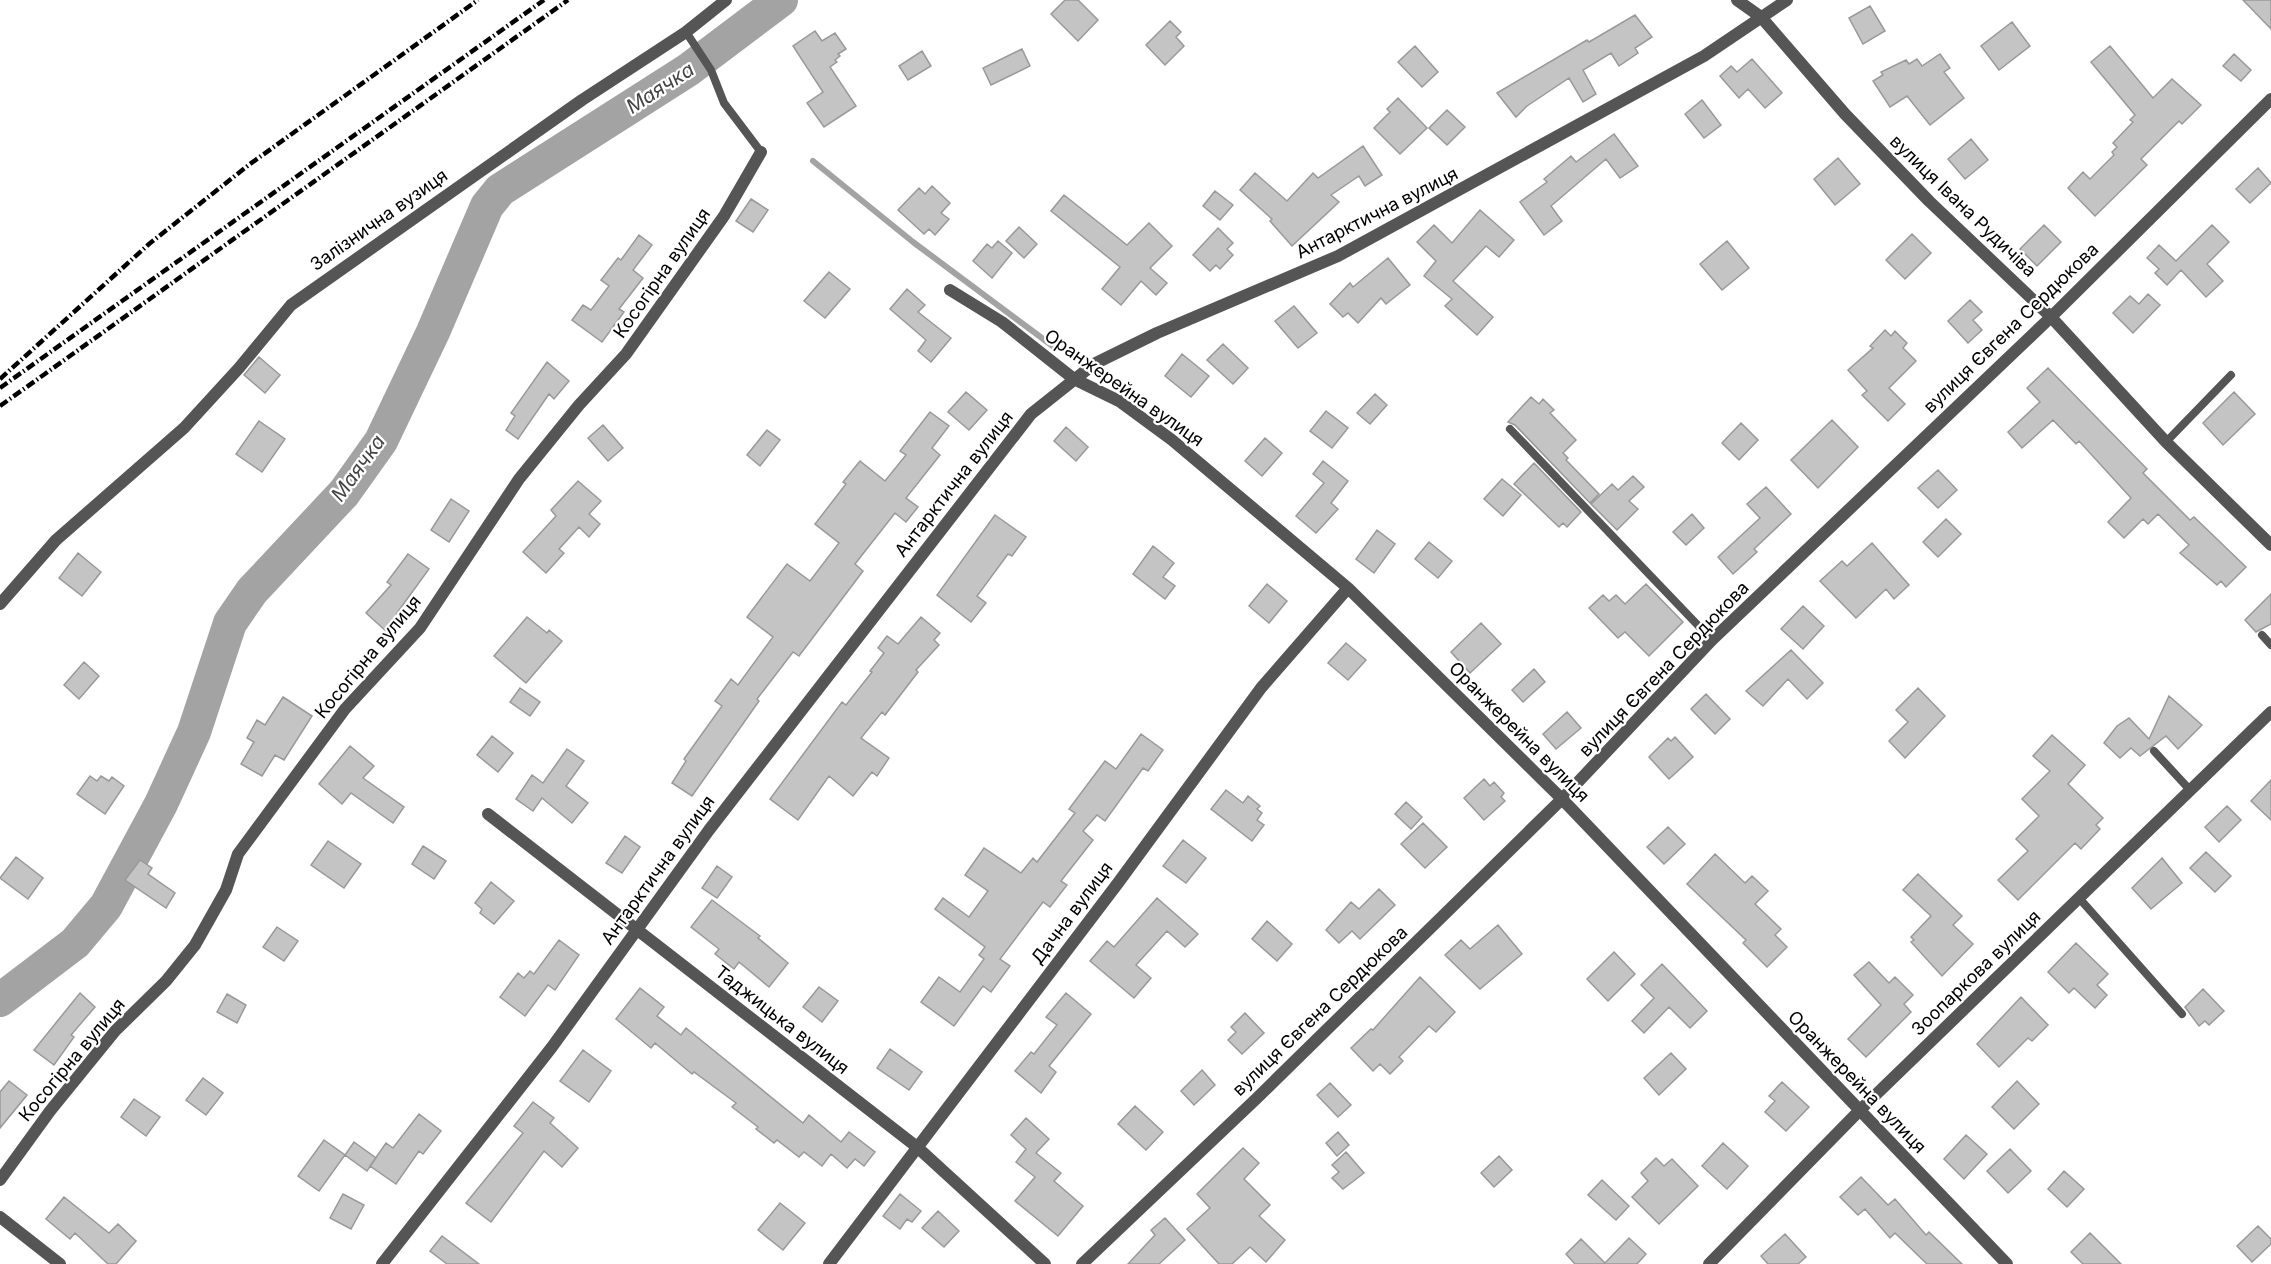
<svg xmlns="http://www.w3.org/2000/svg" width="2271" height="1264" viewBox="0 0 2271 1264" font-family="Inter,sans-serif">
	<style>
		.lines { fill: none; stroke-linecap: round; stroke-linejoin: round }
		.stream { stroke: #a3a3a3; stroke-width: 6 }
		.river { stroke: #a3a3a3; stroke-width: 34 }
		.building { fill: #c4c4c4; stroke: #999; stroke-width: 1.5 }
		.lane { stroke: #555; stroke-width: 8 }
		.street { stroke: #555; stroke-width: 12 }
		.rail { stroke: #000; stroke-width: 4.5; stroke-dasharray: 9 3 1.5 3; stroke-linecap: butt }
		.labels { text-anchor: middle; stroke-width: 4.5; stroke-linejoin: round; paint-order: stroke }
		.street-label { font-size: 18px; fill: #000; stroke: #fff }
		.water-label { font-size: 20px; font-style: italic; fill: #444; stroke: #fff }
	</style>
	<rect width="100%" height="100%" fill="#fff"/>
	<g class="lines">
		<path class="stream" d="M813 161 913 242 1054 347"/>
		<path class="river" d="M0 1000 75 943 106 906 161 804 194 732 230 623 252 591 344 493 381 441 433 332 487 206 500 190 688 70 781 0"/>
	</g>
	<path class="building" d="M1065 0H1078L1098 20 1078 41 1051 14Z
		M2243 0H2271V29Z
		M1870 6 1885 31 1863 44 1849 18Z
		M1635 15 1652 37 1635 48 1638 53 1619 66 1611 53 1583 70 1596 94 1583 102 1569 78 1527 106 1516 117 1497 93 1587 40 1589 42Z
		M1170 21 1181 32 1176 37 1184 46 1165 65 1146 45Z
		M2012 22 2030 46 1999 70 1981 46Z
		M815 31 822 41 835 33 846 49 838 54 840 56 835 60 837 62 830 67 856 106 824 127 807 103 823 92 793 46Z
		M1415 46 1438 72 1422 87 1398 62Z
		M2110 46 2153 98 2172 79 2201 105 2182 124 2179 121 2141 159 2147 165 2095 216 2068 188 2083 172 2090 179 2114 155 2112 152 2117 147 2113 143 2133 122 2130 120 2135 115 2091 62Z
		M1022 49 1030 66 991 85 983 68Z
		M922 51 931 66 908 80 899 66Z
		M1940 54 1950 68 1944 72 1964 98 1930 125 1907 96 1890 107 1873 81 1883 75 1881 72 1906 60 1909 64 1917 59 1922 66Z
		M2234 54 2251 70 2241 81 2223 66Z
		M1752 59 1782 93 1765 108 1748 89 1739 98 1720 76 1731 66 1737 72Z
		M1398 98 1427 128 1400 154 1374 128 1390 112 1387 109Z
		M1702 100 1721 125 1704 138 1685 114Z
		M1447 110 1465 127 1447 145 1429 128Z
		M1614 134 1638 166 1620 178 1606 159 1551 206 1562 221 1544 235 1520 202 1547 182 1544 179 1571 156 1576 162Z
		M1971 139 1988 160 1965 179 1948 159Z
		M1363 146 1382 175 1365 186 1359 176 1331 195 1339 202 1292 246 1270 221 1272 219 1240 190 1255 173 1287 201 1313 173 1318 178Z
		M1838 158 1860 184 1835 205 1814 179Z
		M2258 168 2271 183 2250 203 2236 189Z
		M932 186 950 203 941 213 949 219 935 235 929 229 924 234 898 210 919 188 925 194Z
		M1215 191 1233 205 1220 220 1203 206Z
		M1064 195 1127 245 1149 223 1172 246 1150 268 1167 283 1156 295 1141 281 1121 305 1102 289 1120 267 1051 211Z
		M751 199 768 210 753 232 736 221Z
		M1480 210 1514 240 1499 257 1486 246 1453 281 1493 317 1477 335 1445 306 1452 299 1424 276 1436 261 1417 242 1434 225 1452 243Z
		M2044 225 2061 242 2037 266 2020 249Z
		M2212 225 2229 242 2207 264 2223 281 2206 297 2181 270 2167 285 2155 273 2159 269 2147 258 2159 245 2176 261Z
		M1019 227 1037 244 1024 258 1006 241Z
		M1218 228 1233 243 1227 249 1233 255 1220 269 1216 265 1210 271 1193 255Z
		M1912 234 1931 253 1905 279 1886 260Z
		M639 235 652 245 633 270 643 278 619 309 624 312 602 342 572 320 583 305 591 310 609 286 601 280 618 258 621 260Z
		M998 241 1012 253 992 278 973 261 987 244 992 248Z
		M1727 241 1749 268 1722 290 1700 264Z
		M1388 258 1410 285 1386 304 1381 298 1358 323 1348 313 1343 317 1330 304 1350 283 1353 287Z
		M829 272 850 289 825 318 804 301Z
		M907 289 925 305 918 312 951 338 931 362 918 351 926 340 890 309Z
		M2148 294 2160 305 2133 333 2113 313 2130 296 2139 304Z
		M1970 300 1982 312 1973 320 1982 330 1968 343 1948 321Z
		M1294 306 1317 333 1298 348 1275 321Z
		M1885 330 1891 336 1895 331 1907 343 1903 348 1916 361 1889 388 1905 404 1888 421 1862 395 1867 391 1848 370 1873 348 1870 346Z
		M1223 344 1248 368 1233 384 1207 360Z
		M1182 354 1209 376 1191 397 1165 376Z
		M259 357 280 375 265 393 244 375Z
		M547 362 569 381 554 399 549 394 518 439 506 430 515 416 511 413Z
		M2048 368 2147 469 2143 473 2190 520 2194 517 2246 567 2226 587 2221 581 2217 585 2180 553 2189 545 2158 514 2148 524 2143 519 2124 538 2108 522 2131 498 2079 441 2076 444 2053 420 2022 448 2008 432 2040 402 2027 388Z
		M966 392 987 410 969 430 948 412Z
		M2234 392 2255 414 2223 445 2203 423Z
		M1375 394 1387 405 1370 424 1357 413Z
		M1531 397 1539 404 1543 399 1554 410 1550 413 1576 440 1563 453 1568 458 1566 460 1599 494 1590 503 1515 425 1508 422Z
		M1326 411 1348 428 1332 448 1310 431Z
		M930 412 949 426 932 448 940 455 906 498 918 507 906 522 895 513 855 564 863 571 799 656 793 652 757 699 759 701 692 796 672 783 686 761 684 759 722 706 715 701 731 679 738 685 773 637 747 617 787 564 810 581 839 543 815 524 846 484 843 482 860 461 885 481 906 455 900 451Z
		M1832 420 1858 447 1818 488 1791 460Z
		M259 421 285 439 262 472 236 454Z
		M1741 423 1758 440 1739 460 1722 443Z
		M603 425 623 448 608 461 588 438Z
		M1066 427 1088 447 1076 461 1054 441Z
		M767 430 780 440 760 466 747 455Z
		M1265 438 1282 453 1262 476 1245 461Z
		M1323 461 1348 481 1331 503 1338 509 1316 533 1296 516 1324 483 1313 474Z
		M1534 463 1581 512 1567 527 1563 523 1559 527 1514 484Z
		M1938 470 1957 490 1938 508 1918 488Z
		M1633 476 1644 487 1629 501 1638 509 1617 530 1591 504 1612 484 1618 490Z
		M1502 479 1521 495 1503 516 1484 499Z
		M578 481 601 501 589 514 600 524 589 537 579 527 559 549 564 553 546 573 523 552 556 516 551 510Z
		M1766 487 1791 514 1754 549 1757 552 1733 574 1718 557 1760 518 1747 504Z
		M451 499 469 511 449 542 431 530Z
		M1692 514 1704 528 1686 545 1673 532Z
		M995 515 1026 537 1012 556 1008 554 977 596 986 603 971 622 937 595Z
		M1946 519 1961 534 1938 557 1923 542Z
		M1377 530 1395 544 1374 573 1356 559Z
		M1429 542 1452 561 1438 578 1415 559Z
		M1872 543 1909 585 1894 599 1886 589 1856 618 1820 581 1842 561 1847 566Z
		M1153 546 1174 563 1163 577 1175 586 1165 599 1133 574Z
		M78 553 101 572 82 596 59 578Z
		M408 554 429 569 397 613 401 617 387 632 366 613 391 585 387 582Z
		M1267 584 1287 601 1269 623 1249 606Z
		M1646 584 1683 622 1649 656 1625 632 1618 638 1589 608 1603 595 1609 601 1616 595 1625 604Z
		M2271 594V624L2256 632 2245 620Z
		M1803 606 1824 626 1803 649 1781 629Z
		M527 617 547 633 549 630 562 641 526 683 494 656Z
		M921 617 940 633 934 640 939 645 916 670 918 672 885 715 882 712 861 738 889 758 877 776 872 772 853 796 829 776 798 820 770 799 842 702 846 705 872 672 870 671 884 653 878 648 887 636 898 644Z
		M1481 623 1501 644 1470 673 1451 652Z
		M1346 643 1366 660 1348 680 1328 663Z
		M1791 650 1823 683 1807 699 1788 679 1763 706 1746 691Z
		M84 662 99 676 79 699 64 685Z
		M1534 669 1545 682 1523 702 1512 690Z
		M520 688 540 702 530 716 510 702Z
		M1918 688 1945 716 1905 758 1889 741 1908 722 1896 710Z
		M1706 694 1730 719 1715 734 1691 709Z
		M2169 696 2202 725 2178 749 2166 736 2140 756 2131 748 2120 758 2104 743 2117 726 2129 718 2149 739Z
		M283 697 312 716 284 760 275 755 262 776 241 764 254 742 247 738 257 720 265 725Z
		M1567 712 1581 728 1556 749 1543 734Z
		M1141 734 1163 750 1148 771 1143 768 1105 821 1097 815 1083 831 1093 840 1061 881 1067 885 1050 907 1043 902 1000 959 1010 966 991 992 983 986 954 1026 921 1002 939 977 960 992 984 959 979 955 985 947 935 909 943 898 969 917 988 891 965 875 984 848 1021 873 1033 858 1037 862 1075 813 1069 809 1105 761 1116 769Z
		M2052 735 2085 765 2068 784 2103 818 2096 825 2100 829 2081 849 2075 843 2018 900 1998 880 2028 851 2016 839 2039 816 2022 799 2050 771 2033 756Z
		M492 736 513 753 498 772 477 755Z
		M1675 737 1693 757 1669 779 1649 757 1668 738 1671 741Z
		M350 746 374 766 363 778 404 807 393 823 351 793 342 804 319 784Z
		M567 749 584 761 566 786 588 803 572 823 542 798 533 811 516 799 532 775 543 783Z
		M90 776 97 781 101 776 109 781 112 777 124 786 105 814 77 794Z
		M1484 779 1490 786 1494 782 1504 793 1501 797 1505 801 1484 820 1464 798Z
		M2271 780V820L2251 801Z
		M1226 790 1243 803 1248 796 1260 806 1257 809 1262 813 1257 820 1264 825 1252 841 1211 809Z
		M1406 802 1422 817 1411 829 1395 814Z
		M2227 806 2241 820 2219 842 2205 827Z
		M1423 823 1447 847 1425 868 1401 844Z
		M1668 827 1685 844 1664 864 1647 847Z
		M625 836 640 847 622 873 606 863Z
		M1183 840 1206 858 1186 883 1163 866Z
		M328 841 361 864 344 888 311 865Z
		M423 846 446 861 434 879 412 864Z
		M2206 852 2231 876 2215 892 2190 868Z
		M1715 854 1745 883 1752 876 1768 891 1755 904 1781 929 1775 935 1787 947 1767 967 1743 943 1746 940 1687 884Z
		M16 857 43 878 28 899 0 878Z
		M2162 858 2182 883 2151 909 2132 888Z
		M140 860 152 868 148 874 175 893 166 908 125 880Z
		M717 866 732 877 717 898 702 888Z
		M1918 874 1962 916 1953 925 1973 944 1942 976 1911 942 1914 940 1911 937 1931 916 1903 890Z
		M491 882 514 901 494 924 480 913 482 909 475 903Z
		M1379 889 1395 905 1360 939 1352 931 1339 943 1326 930 1351 902 1359 909Z
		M1157 898 1198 934 1185 947 1167 931 1136 965 1151 978 1134 998 1090 961 1107 941 1114 947Z
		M712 900 760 936 758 938 788 963 769 987 739 962 734 969 715 954 719 949 691 927Z
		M1267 921 1292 944 1277 961 1252 939Z
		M1498 925 1522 954 1480 989 1445 955 1461 940 1470 949Z
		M277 927 298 941 284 961 263 947Z
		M559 940 579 955 555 990 548 985 525 1016 500 997 518 973 524 978 530 971 534 974Z
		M2076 943 2108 974 2097 985 2107 995 2095 1008 2074 988 2069 993 2048 972Z
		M1614 952 1635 974 1608 1001 1587 979Z
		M1869 962 1889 983 1895 977 1913 995 1904 1004 1911 1012 1866 1057 1848 1039 1881 1005 1854 975Z
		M1662 964 1707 1011 1690 1028 1669 1007 1644 1033 1632 1021 1654 998 1641 985Z
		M1420 977 1455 1012 1436 1032 1429 1026 1399 1057 1403 1061 1390 1074 1380 1064 1373 1071 1351 1048 1371 1029 1373 1030Z
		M819 987 838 1001 822 1022 803 1007Z
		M640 988 664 1007 657 1016 681 1035 686 1028 803 1123 809 1115 841 1142 849 1132 875 1152 864 1166 855 1159 847 1168 831 1154 822 1166 804 1152 799 1157 777 1140 774 1143 756 1129 758 1127 732 1107 736 1103 694 1072 692 1074 655 1043 651 1048 616 1019Z
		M2203 989 2224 1011 2209 1025 2205 1021 2199 1026 2185 1007Z
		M80 993 95 1007 71 1035 74 1037 54 1065 34 1050Z
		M1066 993 1091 1014 1049 1066 1056 1072 1041 1093 1015 1071 1031 1052 1034 1054 1057 1025 1046 1017Z
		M227 994 246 1005 237 1023 217 1012Z
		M2021 997 2048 1025 2032 1041 2028 1038 1999 1067 1977 1044Z
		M1245 1013 1264 1033 1242 1054 1228 1040 1236 1032 1231 1027Z
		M890 1049 922 1072 909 1090 877 1068Z
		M583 1050 611 1071 589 1102 560 1081Z
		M1671 1053 1686 1069 1659 1095 1644 1078Z
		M1202 1070 1215 1085 1194 1105 1181 1091Z
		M203 1078 223 1093 206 1115 186 1100Z
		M9 1081 27 1095 0 1128V1092Z
		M2017 1081 2039 1104 2014 1129 1992 1107Z
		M1782 1082 1809 1107 1786 1131 1765 1112 1775 1101 1769 1096Z
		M1330 1083 1351 1105 1338 1117 1317 1095Z
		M134 1099 160 1117 146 1136 121 1117Z
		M533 1102 554 1118 550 1123 578 1148 562 1167 544 1151 491 1222 466 1203 523 1133 514 1126Z
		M1135 1106 1163 1132 1146 1150 1118 1124Z
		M419 1114 441 1131 423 1154 419 1151 396 1184 370 1166 386 1143 393 1148Z
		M1026 1118 1049 1139 1036 1153 1061 1173 1054 1181 1083 1206 1058 1236 1015 1201 1035 1177 1016 1162 1026 1149 1011 1135Z
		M1338 1132 1349 1145 1337 1156 1326 1143Z
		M1966 1135 1987 1154 1964 1179 1944 1159Z
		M324 1140 345 1155 319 1191 298 1176Z
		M354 1142 376 1158 367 1171 345 1155Z
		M1723 1143 1748 1166 1727 1189 1702 1166Z
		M1243 1148 1259 1163 1244 1179 1270 1205 1259 1216 1285 1240 1266 1262 1250 1247 1232 1264H1219L1187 1229 1210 1208 1197 1194Z
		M2010 1149 2031 1171 2008 1193 1987 1171Z
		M1346 1152 1364 1173 1343 1189 1332 1178 1339 1172 1332 1165Z
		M1499 1156 1512 1170 1494 1187 1481 1173Z
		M1656 1158 1664 1166 1672 1159 1698 1186 1659 1224 1632 1197 1648 1181 1641 1173Z
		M2064 1171 2084 1189 2067 1207 2048 1189Z
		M1861 1177 1888 1205 1895 1199 1926 1235 1929 1232 1962 1264H1927L1895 1233 1890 1238 1865 1209 1858 1215 1840 1197Z
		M1602 1180 1629 1206 1616 1220 1588 1195Z
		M343 1194 364 1205 351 1229 330 1218Z
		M900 1194 921 1211 912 1222 907 1219 900 1229 883 1216Z
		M64 1197 109 1233 118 1224 136 1241 116 1264H108L75 1233 70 1239 46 1219Z
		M780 1203 805 1223 783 1250 758 1230Z
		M938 1211 959 1231 944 1247 922 1228Z
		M1165 1218 1185 1240 1159 1264H1128L1155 1235 1151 1230Z
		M2258 1226 2271 1239V1244L2252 1262 2237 1246Z
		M2090 1233 2121 1264H2083L2071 1252Z
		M1785 1234 1806 1257 1798 1264H1768L1761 1256Z
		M442 1236 479 1264H447L430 1251Z
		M1629 1238 1646 1254 1637 1264H1575L1566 1254 1581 1239 1605 1263Z"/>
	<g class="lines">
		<path class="lane" d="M686 32 711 70 724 103 761 152
			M1510 429 1712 640
			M2166 442 2231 375
			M2262 635 2271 645
			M2154 751 2190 790
			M2079 898 2182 1014"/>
		<path class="street" d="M1737 0 1761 17 1845 114 1929 201 2051 317 2166 442 2271 545
			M950 290 1002 322 1074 379 1119 401 1172 440 1348 588 1562 799 2007 1264
			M0 604 56 540 184 428 239 368 291 305 582 100 686 32 726 0
			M488 814 917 1147 1045 1264
			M0 1180 50 1111 115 1031 166 981 195 945 226 890 238 854 345 709 420 628 519 479 579 405 626 354 724 216 761 152
			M0 1217 60 1264
			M382 1264 552 1047 709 830 1031 414 1094 364 1157 333 1338 256 1704 56 1787 0
			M829 1264 1118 883 1261 688 1348 588
			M1082 1264 1256 1099 1562 799 1712 640 2051 317 2271 99
			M1709 1264 1860 1110 2271 712"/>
		<path class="rail" d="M0 379 149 244 250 164 478 0
			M0 388 544 0
			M0 406 568 0"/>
	</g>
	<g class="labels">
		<g class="street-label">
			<text transform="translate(1963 206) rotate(44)" y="6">вулиця Івана Рудичіва</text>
			<text transform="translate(1377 213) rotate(-27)" y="6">Антарктична вулиця</text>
			<text transform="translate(379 220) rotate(-35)" y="6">Залізнична вузиця</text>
			<text transform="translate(662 273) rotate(-55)" y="6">Косогірна вулиця</text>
			<text transform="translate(2011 328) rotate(-44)" y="6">вулиця Євгена Сердюкова</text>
			<text transform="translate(1124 388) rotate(35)" y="6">Оранжерейна вулиця</text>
			<text transform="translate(954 484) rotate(-52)" y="6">Антарктична вулиця</text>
			<text transform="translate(368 657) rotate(-50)" y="6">Косогірна вулиця</text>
			<text transform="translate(1664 669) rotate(-46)" y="6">вулиця Євгена Сердюкова</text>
			<text transform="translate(1519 732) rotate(45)" y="6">Оранжерейна вулиця</text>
			<text transform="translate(658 870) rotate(-54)" y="6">Антарктична вулиця</text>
			<text transform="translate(1072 913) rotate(-53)" y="6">Дачна вулиця</text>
			<text transform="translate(1976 973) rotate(-44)" y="6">Зоопаркова вулиця</text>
			<text transform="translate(1320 1011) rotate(-44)" y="6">вулиця Євгена Сердюкова</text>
			<text transform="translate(782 1020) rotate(38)" y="6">Таджицька вулиця</text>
			<text transform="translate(72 1060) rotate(-50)" y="6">Косогірна вулиця</text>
			<text transform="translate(1857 1082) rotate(46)" y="6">Оранжерейна вулиця</text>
		</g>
		<g class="water-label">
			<text transform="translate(660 88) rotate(-33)" y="7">Маячка</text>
			<text transform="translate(358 468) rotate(-54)" y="7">Маячка</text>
		</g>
	</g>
</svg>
